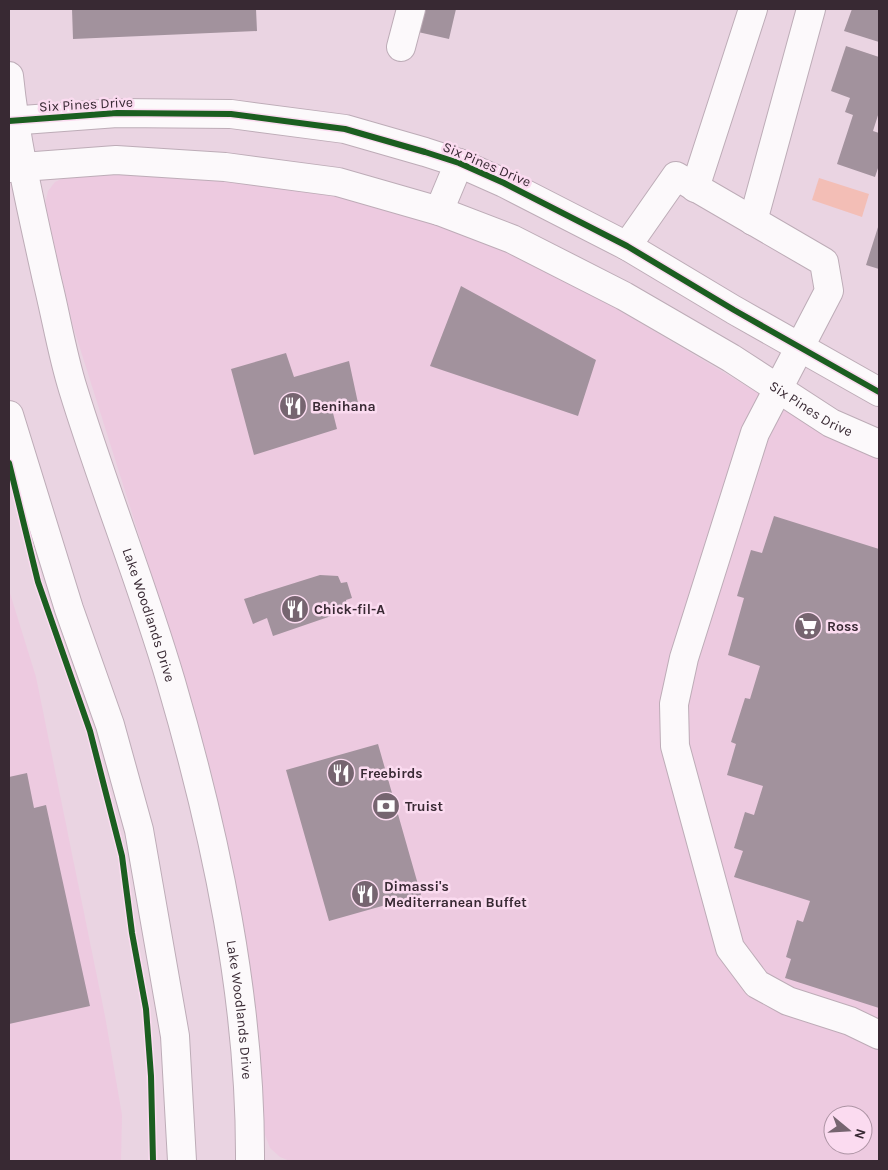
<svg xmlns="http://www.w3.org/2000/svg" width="888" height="1170" viewBox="0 0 888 1170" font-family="Karla,sans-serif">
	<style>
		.built { fill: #edcae0; fill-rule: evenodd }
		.green { fill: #f3beb6 }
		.building { fill: #a2929d }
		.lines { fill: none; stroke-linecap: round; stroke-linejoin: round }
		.minor-casing { stroke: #bdacb7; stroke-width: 30 }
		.major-casing { stroke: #bdacb7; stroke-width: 30 }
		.minor { stroke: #fcf9fb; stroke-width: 28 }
		.major { stroke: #fcf9fb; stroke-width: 28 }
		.cycleway-casing { stroke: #fbdbf0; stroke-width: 9 }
		.cycleway { stroke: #1b5e20; stroke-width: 6 }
		.labels { text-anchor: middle; stroke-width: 5; stroke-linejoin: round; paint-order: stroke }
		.street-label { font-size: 14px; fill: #382933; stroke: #fbdbf0 }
		.poi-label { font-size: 14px; font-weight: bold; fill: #382933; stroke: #fbdbf0; text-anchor: start }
	</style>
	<rect width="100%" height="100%" fill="#ead4e2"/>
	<path class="built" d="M174 174 336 194 428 222 507 251 617 309 827 434 879 458V1161H290L280 1157 270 1148 265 1135 244 937 228 845 212 775 192 703 73 326 45 204 48 191 55 182 68 176ZM833 1115H863V1145H833Z
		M9 590 36 677 105 1016 122 1115 121 1161H9Z"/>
	<path class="green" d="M819 178 869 194 862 217 812 200Z"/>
	<path class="building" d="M72 9H256L257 31 73 39Z
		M423 9H456L449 39 418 32Z
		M852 9H879V42L844 31Z
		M846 46 879 57V112L873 131 879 133V165L875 177 837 164 853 115 845 112 850 98 831 91Z
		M879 224V269L866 265Z
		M461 286 596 360 578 416 430 366Z
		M286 353 294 377 349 361 358 403 332 409 337 429 254 455 231 369Z
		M774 516 879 549V1008L785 978 791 959 786 957 797 920 803 922 810 901 734 877 743 851 734 848 745 812 754 815 763 786 727 775 736 744 731 742 745 698 750 699 760 666 728 655 744 598 737 596 751 550 762 553Z
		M320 575 338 576 341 583 347 582 352 598 346 600 347 605 337 614 273 636 267 618 253 624 244 599Z
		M378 744 421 895 329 921 286 770Z
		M27 773 34 808 46 805 90 1006 9 1024V777Z"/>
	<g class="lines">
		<g class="minor-casing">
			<g id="minor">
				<path d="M401 47 411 9"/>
				<path d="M9 121 117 113 231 114 345 129 425 152 459 163 504 183 627 246 734 310 879 392"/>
				<path id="s1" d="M9 168 116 160 225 167 338 182 439 211 512 239 624 296 731 358 831 423 879 444"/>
				<path d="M695 188 753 9"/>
				<path d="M439 211 459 163"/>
				<path d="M753 221 811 9"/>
				<path d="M627 246 676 176 824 262 829 291 755 433 684 658 674 704 675 746 730 948 757 984 788 1001 850 1021 879 1035"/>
			</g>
		</g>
		<g class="major-casing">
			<g id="major">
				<path id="s2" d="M9 76C16 145 32 212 47 280 56 316 62 354 73 389 103 487 142 583 171 682 216 836 251 1000 250 1161"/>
				<path d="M9 415 69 609 110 725 139 830 175 1036 182 1161"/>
			</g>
		</g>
		<use href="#minor" class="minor"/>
		<use href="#major" class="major"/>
		<g class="cycleway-casing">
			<path id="cycleway" d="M9 121 117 113 231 114 345 129 425 152 459 163 504 183 627 246 734 310 879 392
				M9 463 38 582 90 731 122 856 132 933 146 1009 151 1076 153 1161"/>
		</g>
		<use href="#cycleway" class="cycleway"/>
	</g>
	<defs>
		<g id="restaurant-disc" transform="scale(1.4375)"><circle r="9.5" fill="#766570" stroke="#fbdbf0"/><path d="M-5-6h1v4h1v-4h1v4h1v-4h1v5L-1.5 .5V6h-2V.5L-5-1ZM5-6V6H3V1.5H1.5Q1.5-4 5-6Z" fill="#fff"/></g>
		<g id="supermarket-disc" transform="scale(1.4375)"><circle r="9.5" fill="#766570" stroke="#fbdbf0"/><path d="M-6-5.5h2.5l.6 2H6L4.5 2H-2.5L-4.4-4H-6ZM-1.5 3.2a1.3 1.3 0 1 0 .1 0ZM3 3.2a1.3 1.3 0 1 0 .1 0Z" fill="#fff"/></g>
		<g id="bank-disc" transform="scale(1.4375)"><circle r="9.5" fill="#766570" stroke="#fbdbf0"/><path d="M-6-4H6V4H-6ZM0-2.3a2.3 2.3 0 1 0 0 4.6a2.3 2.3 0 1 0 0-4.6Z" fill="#fff"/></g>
	</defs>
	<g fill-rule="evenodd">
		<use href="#restaurant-disc" x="293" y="406"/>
		<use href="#restaurant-disc" x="295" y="609"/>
		<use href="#supermarket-disc" x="808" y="626"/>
		<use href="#restaurant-disc" x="341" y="773"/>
		<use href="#bank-disc" x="386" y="806"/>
		<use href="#restaurant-disc" x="365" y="894"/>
	</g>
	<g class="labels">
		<g class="street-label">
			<text transform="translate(86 104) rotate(-3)" y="5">Six Pines Drive</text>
			<text transform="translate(487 164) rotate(23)" y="5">Six Pines Drive</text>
			<text dy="5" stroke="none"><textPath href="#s1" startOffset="858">Six Pines Drive</textPath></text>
			<text dy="5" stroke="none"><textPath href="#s2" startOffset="558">Lake Woodlands Drive</textPath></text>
			<text dy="5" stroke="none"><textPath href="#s2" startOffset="964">Lake Woodlands Drive</textPath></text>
		</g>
		<g class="poi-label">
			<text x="312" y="411">Benihana</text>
			<text x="314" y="614">Chick-fil-A</text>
			<text x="827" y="631">Ross</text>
			<text x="360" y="778">Freebirds</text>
			<text x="405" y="811">Truist</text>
			<text x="384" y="891">Dimassi's<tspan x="384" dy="16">Mediterranean Buffet</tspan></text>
		</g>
	</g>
	<rect width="888" height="1170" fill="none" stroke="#382933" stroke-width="20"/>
	<g transform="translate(848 1130) rotate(108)"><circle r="24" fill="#fbdbf0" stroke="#ad94a4"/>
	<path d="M0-4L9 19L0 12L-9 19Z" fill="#766570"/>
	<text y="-8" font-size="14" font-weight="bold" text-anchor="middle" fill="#382933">N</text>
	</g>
</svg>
